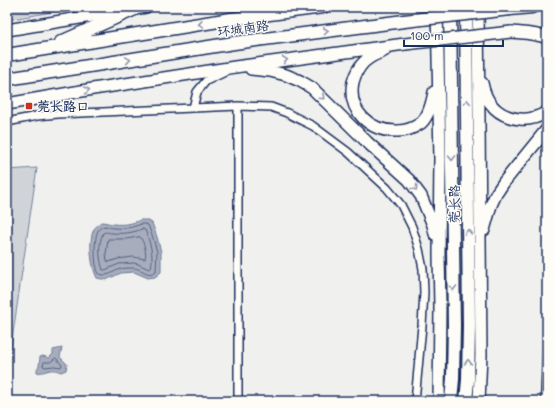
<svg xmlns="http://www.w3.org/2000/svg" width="554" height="408" viewBox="0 0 554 408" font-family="Mali,'LXGW WenKai TC',sans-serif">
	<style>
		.green { fill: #d0d3d8; stroke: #76819b }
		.water { fill: #a7adbd; stroke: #6f7b97 }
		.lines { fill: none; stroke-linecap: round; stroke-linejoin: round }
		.shore { stroke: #536184; stroke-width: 1 }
		.building { fill: #bbc0ca; stroke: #1b2f5e }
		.minor-casing { stroke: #1b2f5e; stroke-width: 10 }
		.primary-casing { stroke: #1b2f5e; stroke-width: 14 }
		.trunk-casing { stroke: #1b2f5e; stroke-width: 15 }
		.minor { stroke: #fdfcf7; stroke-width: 7 }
		.primary { stroke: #fdfcf7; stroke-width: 11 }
		.trunk { stroke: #fdfcf7; stroke-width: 12 }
		.primary-bridge-casing { stroke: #1b2f5e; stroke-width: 14; stroke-linecap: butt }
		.trunk-bridge-casing { stroke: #1b2f5e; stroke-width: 15; stroke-linecap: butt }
		.primary-bridge { stroke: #fdfcf7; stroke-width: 11 }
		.trunk-bridge { stroke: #fdfcf7; stroke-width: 12 }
		.oneway { stroke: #8c96aa }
		.poi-dot { fill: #c8321e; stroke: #fdfcf7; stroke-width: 1.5 }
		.labels { text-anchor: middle; stroke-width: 3; stroke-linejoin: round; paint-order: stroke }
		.street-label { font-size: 13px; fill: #1b2f5e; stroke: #fdfcf7 }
		.poi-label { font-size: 13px; font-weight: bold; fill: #1b2f5e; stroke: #fdfcf7; text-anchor: start }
	</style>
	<rect width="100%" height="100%" fill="#f0f0ee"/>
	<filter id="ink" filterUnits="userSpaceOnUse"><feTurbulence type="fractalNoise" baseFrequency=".025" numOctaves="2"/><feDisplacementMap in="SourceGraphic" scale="8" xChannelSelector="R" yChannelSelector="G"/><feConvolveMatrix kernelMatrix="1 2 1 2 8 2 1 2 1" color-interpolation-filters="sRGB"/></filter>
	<g filter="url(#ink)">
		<path class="green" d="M7 7H81L7 20Z
			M37 168 7 375V170Z"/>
		<path class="water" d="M140 220H147L152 223 157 237 161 252V272L155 277 148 278 134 272 121 273 106 280 97 278C91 267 88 240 94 229 96 226 99 224 101 222 107 222 109 224 114 224 123 225 132 224 140 220Z
			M62 348 60 357 67 364 66 370 61 372C58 371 56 370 54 370 48 369 43 374 37 372V369L39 366 40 357 43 356 49 358 53 354V350Z"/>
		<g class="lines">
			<path class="shore" d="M141 224H145L148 225 153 238 157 252 156 271C148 278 142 268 133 268 129 268 124 268 120 269 112 272 109 277 99 274 95 266 95 256 95 247 96 240 95 227 105 226 108 226 110 228 114 228 123 229 132 228 141 224Z
				M142 229 145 230C150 242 154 255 151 268L149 269 138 264 134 263 119 264 105 270H103C99 258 98 244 103 233 107 231 108 233 112 233 122 234 133 233 142 229Z
				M140 237C144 242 147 253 145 259L133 257 118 259 109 262 107 261 106 254 108 239H126Z
				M56 358 62 365 61 367 54 366 45 367 43 366 44 362H50Z"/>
		</g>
		<path class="building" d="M543 335H547V401H540Z"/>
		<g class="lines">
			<g class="minor-casing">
				<path id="minor" d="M193 108 197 92 206 81 225 72
					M7 122 37 116 58 114 238 106 271 107 287 113 313 126 348 152 387 188 401 205 412 227 419 249 423 269 424 292 422 326 415 401
					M238 401V106"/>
			</g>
			<g class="primary-casing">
				<path id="primary" d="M437 7 440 159 439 254 440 307 439 401
					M478 7 481 355 479 401
					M7 30 146 7
					M511 32C523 33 536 33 547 38
					M384 51C367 57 358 64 353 82 347 111 370 132 398 131 406 131 414 128 421 123 429 116 432 103 434 92
					M251 69 270 71 286 75 300 81 312 88 367 142 409 180 421 196 433 225 435 234
					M482 83C486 104 499 117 520 119 530 120 539 117 547 112
					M7 104 93 89 235 67 405 44
					M484 230 491 205 496 194 504 182 547 129"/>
			</g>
			<g class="trunk-casing">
				<path id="trunk" d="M450 7 454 326 453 379 451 401
					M466 7 469 326 468 380 466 401
					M510 9 532 7
					M61 42 135 9
					M7 55 231 19 323 7
					M7 79 234 43 404 21"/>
			</g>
			<use href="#minor" class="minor"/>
			<use href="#primary" class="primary"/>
			<use href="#trunk" class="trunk"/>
			<g class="primary-bridge-casing">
				<path id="primary-bridge" d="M405 44 511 32"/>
			</g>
			<g class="trunk-bridge-casing">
				<path id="trunk-bridge" d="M404 21 510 9"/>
			</g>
			<use href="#primary-bridge" class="primary-bridge"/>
			<use href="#trunk-bridge" class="trunk-bridge"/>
		</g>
		<defs><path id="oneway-chevron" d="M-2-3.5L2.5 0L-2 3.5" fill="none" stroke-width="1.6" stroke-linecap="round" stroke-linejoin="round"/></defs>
		<g class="oneway">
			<use href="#oneway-chevron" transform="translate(201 24) rotate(171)"/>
			<use href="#oneway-chevron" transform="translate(326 31) rotate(-7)"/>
			<use href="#oneway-chevron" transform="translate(128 60) rotate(-9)"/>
			<use href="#oneway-chevron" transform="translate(285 60) rotate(-8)"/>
			<use href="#oneway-chevron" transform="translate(87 90) rotate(-10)"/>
			<use href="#oneway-chevron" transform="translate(322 97) rotate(43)"/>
			<use href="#oneway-chevron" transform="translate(467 102) rotate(-90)"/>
			<use href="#oneway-chevron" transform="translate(452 158) rotate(89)"/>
			<use href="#oneway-chevron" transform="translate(415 188) rotate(54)"/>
			<use href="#oneway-chevron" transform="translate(468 232) rotate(-90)"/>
			<use href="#oneway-chevron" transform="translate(453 288) rotate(89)"/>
			<use href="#oneway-chevron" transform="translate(468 362) rotate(-89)"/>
		</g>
	</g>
	<rect class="poi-dot" x="25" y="102" width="8" height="8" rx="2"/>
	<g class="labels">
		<g class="street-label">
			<text transform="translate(243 28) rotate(-8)" y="5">环城南路</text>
			<text transform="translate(454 204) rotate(-90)" y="5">莞长路</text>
		</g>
		<g class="poi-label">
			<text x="37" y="111">莞长路口</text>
		</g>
	</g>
	<rect width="554" height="408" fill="none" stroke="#fdfcf7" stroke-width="24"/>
	<rect x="12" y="12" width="530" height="384" fill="none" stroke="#1b2f5e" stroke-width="1.5" filter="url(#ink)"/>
	<path d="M404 40v6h99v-6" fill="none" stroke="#1b2f5e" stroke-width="2"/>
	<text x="410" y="40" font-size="12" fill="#1b2f5e" stroke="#fdfcf7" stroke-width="3" paint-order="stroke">100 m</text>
</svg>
